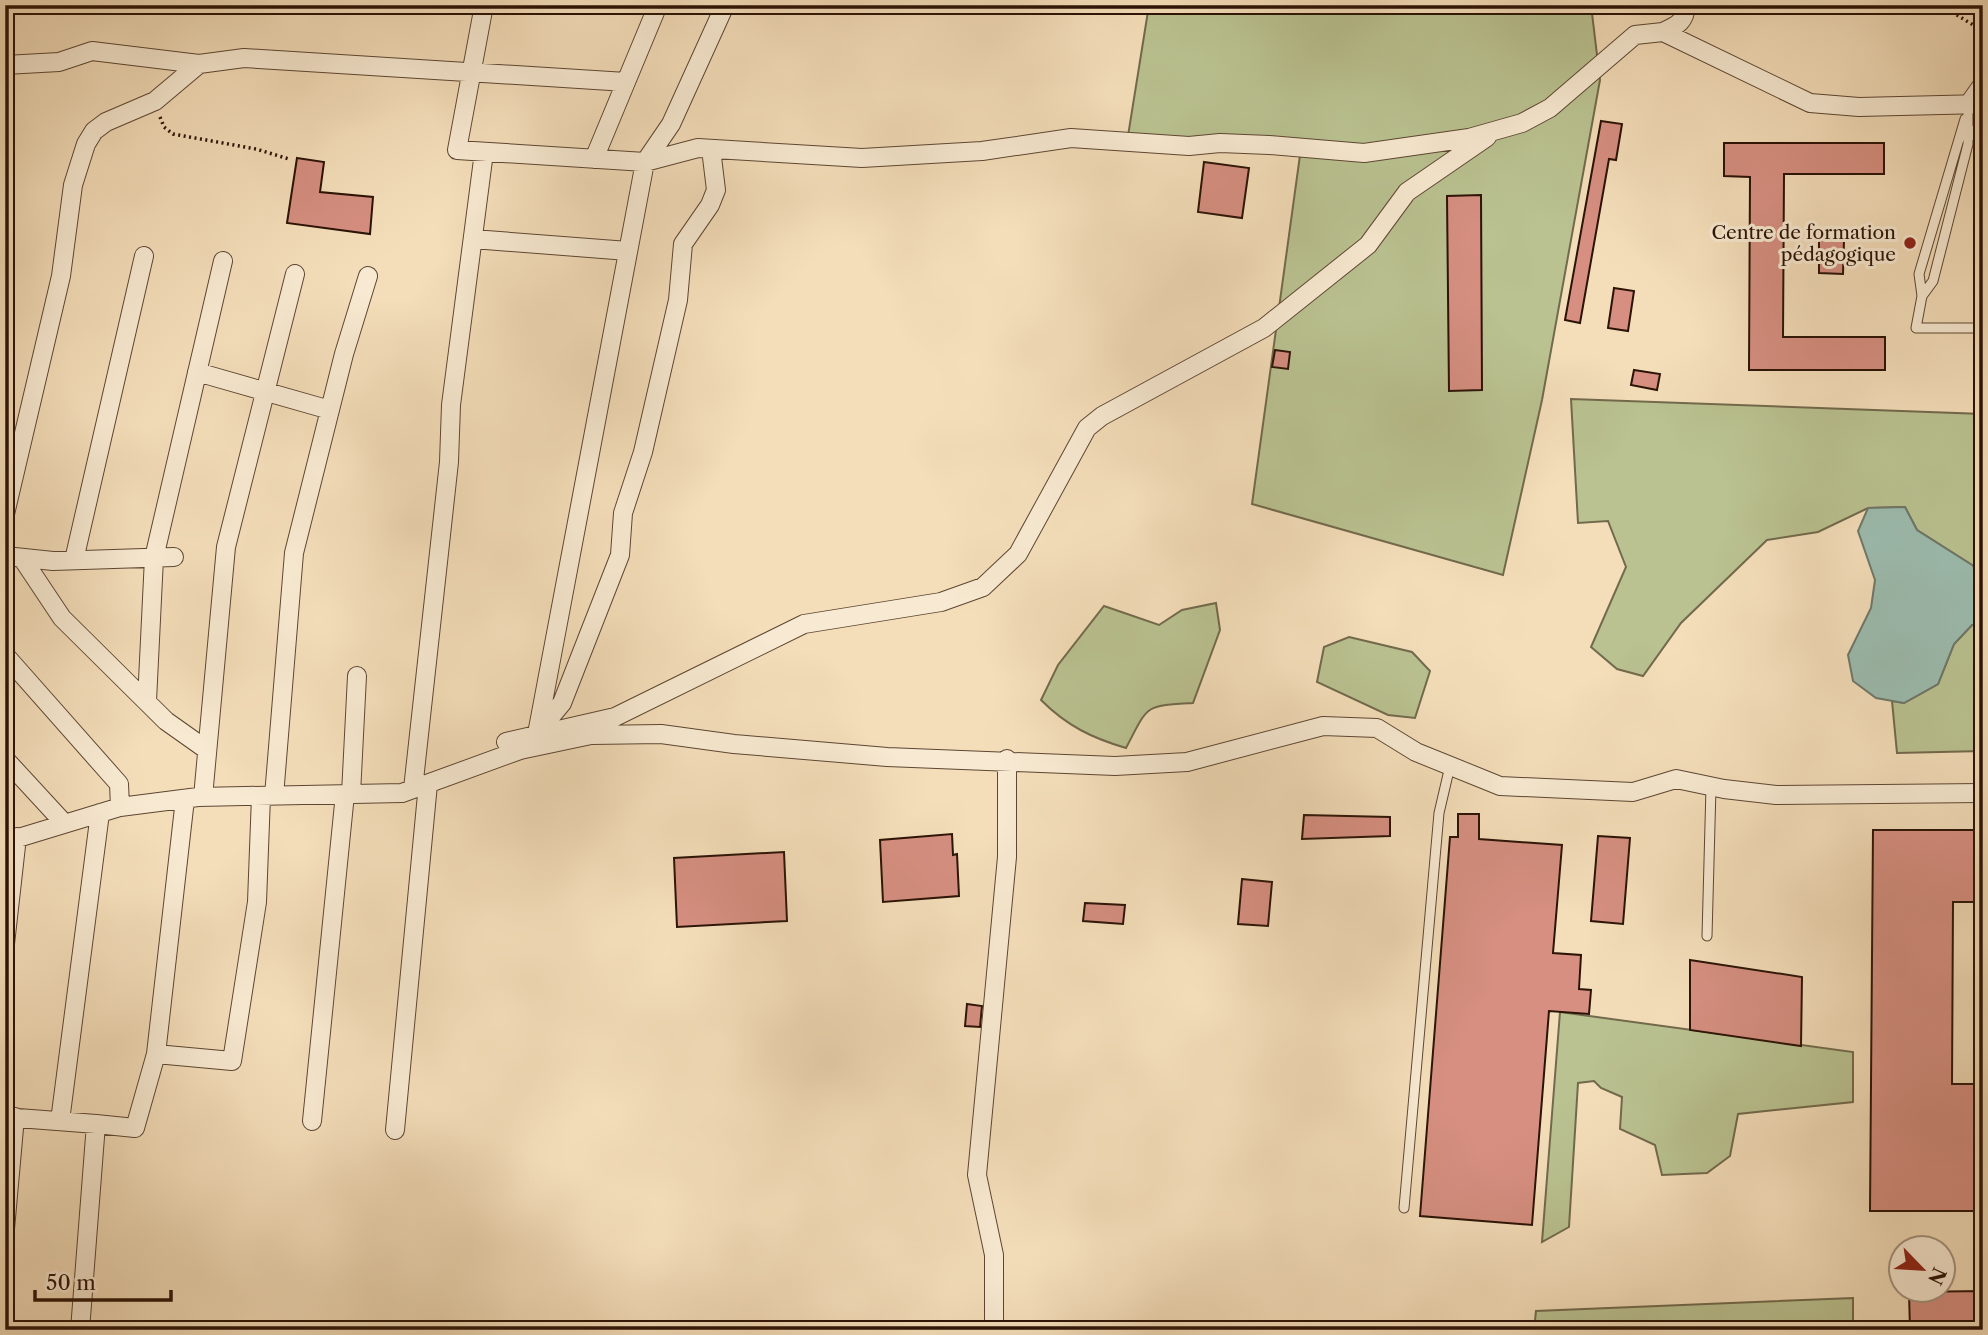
<svg xmlns="http://www.w3.org/2000/svg" width="1988" height="1335" viewBox="0 0 1988 1335" font-family="'Libre Caslon Text',serif">
	<style>
		.green { fill: #bac291; stroke: #726a4c; stroke-width: 2 }
		.water { fill: #9cbcaf; stroke: #6f786b; stroke-width: 2 }
		.building { fill: #d68f81; stroke: #2b1306; stroke-width: 2 }
		.lines { fill: none; stroke-linecap: round; stroke-linejoin: round }
		.service-casing { stroke: #5d4633; stroke-width: 11 }
		.minor-casing { stroke: #5d4633; stroke-width: 20 }
		.path { stroke: #2b1306; stroke-width: 3.5; stroke-dasharray: 2 3.5; stroke-linecap: butt }
		.service { stroke: #f8ead2; stroke-width: 9 }
		.minor { stroke: #f8ead2; stroke-width: 18 }
		.poi-dot { fill: #8f2418; stroke: #f8ead2; stroke-width: 2.5 }
		.labels { text-anchor: middle; stroke-width: 6; stroke-linejoin: round; paint-order: stroke }
		.poi-label { font-size: 19px; fill: #2b1306; stroke: #f8ead2; text-anchor: end }
	</style>
	<rect width="100%" height="100%" fill="#f4deba"/>
	<filter id="stains"><feTurbulence type="fractalNoise" baseFrequency=".00286" numOctaves="4"/><feColorMatrix values="0 0 0 0 .2 0 0 0 0 .09 0 0 0 0 .02 0 0 0 .5 -.17"/></filter>
	<radialGradient id="worn" r=".72"><stop offset=".6" stop-color="#630" stop-opacity="0"/><stop offset="1" stop-color="#630" stop-opacity=".3"/></radialGradient>
	<path class="green" d="M1149 5H1591L1600 80 1542 400 1503 575 1252 504 1301 148 1127 142Z
		M1571 399 1983 414V575L1972 565 1917 530 1905 507 1868 508 1818 532 1767 540 1681 623 1643 676 1617 669 1591 647 1626 567 1608 521 1578 523Z
		M1216 603 1220 630 1193 703C1144 706 1149 704 1126 748 1092 738 1067 726 1041 700L1058 665 1104 606 1159 625 1182 610Z
		M1983 624V751L1897 753 1892 701 1904 703 1938 684 1954 644 1972 625Z
		M1349 637 1412 652 1430 671 1415 718 1388 715 1317 682 1324 647Z
		M1560 1012 1853 1052V1102L1738 1114 1730 1156 1707 1173 1662 1175 1655 1145 1620 1129 1622 1097 1601 1088 1594 1081 1578 1083 1569 1227 1542 1242Z
		M1853 1298V1330H1534L1536 1311Z"/>
	<path class="water" d="M1905 507 1917 530 1972 565 1983 575V624L1972 625 1954 644 1938 684 1904 703 1876 698 1853 681 1848 655 1871 608 1875 580 1858 531 1868 508Z"/>
	<path class="building" d="M1601 121 1622 124 1616 160 1609 159 1580 323 1565 320Z
		M1724 143H1884V174H1784L1783 337H1885V370H1749L1750 177 1724 176Z
		M297 158 324 162 320 192 373 197 370 234 287 223Z
		M1204 162 1249 168 1242 218 1198 212Z
		M1481 195 1482 390 1449 391 1447 196Z
		M1819 240 1844 241 1843 274 1819 273Z
		M1614 288 1634 291 1628 331 1608 328Z
		M1275 350 1290 352 1288 369 1272 367Z
		M1634 370 1660 374 1657 390 1631 385Z
		M1458 814H1479V839L1562 845 1553 953 1581 955 1579 989 1591 990 1589 1014 1549 1011 1532 1225 1420 1216 1450 837H1458Z
		M1304 815 1390 817V836L1302 839Z
		M1873 830H1983V902H1953L1952 1084H1983V1211H1870Z
		M952 834 953 855 957 854 959 896 883 902 880 840Z
		M1598 836 1630 838 1623 924 1591 921Z
		M784 852 787 921 677 927 674 858Z
		M1242 879 1272 882 1268 926 1238 924Z
		M1085 903 1125 905 1123 924 1083 921Z
		M1690 960 1802 977 1801 1046 1690 1030Z
		M967 1004 982 1006 980 1027 965 1026Z
		M1983 1291V1330H1910L1909 1292Z"/>
	<g class="lines">
		<g class="service-casing">
			<path id="service" d="M1968 105V144L1933 281 1922 296 1916 328H1983
				M1967 126 1983 145
				M1922 296 1919 274 1965 119
				M1707 936 1711 787
				M1404 1208 1439 813 1450 766"/>
		</g>
		<g class="minor-casing">
			<path id="minor" d="M484 5 457 150 645 162 698 148 862 158 982 151 1071 138 1189 146 1220 143 1269 145 1364 153 1469 138 1522 123 1550 108 1635 35 1663 32 1810 103 1859 107 1983 104
				M1663 32C1678 25 1685 22 1686 5
				M5 65 59 62 92 51 199 64 244 58 626 82
				M1968 105 1983 84
				M594 159 658 5
				M473 239 628 251
				M197 372 330 410
				M5 514 61 276 73 185 86 144 94 131 106 122 155 101 199 64
				M5 556 53 561 174 557
				M22 558 62 618 166 721 207 750
				M74 560 144 256
				M5 655 119 784 120 807
				M147 701 154 558 223 261
				M538 732 562 703 620 555 623 513 643 452 678 300 683 244 710 205 716 190 711 149
				M537 734 645 162 671 124 725 5
				M506 742 615 717 804 624 941 602 983 587 1018 554 1087 428 1102 416 1264 328 1368 245 1407 192 1487 137
				M5 759 64 823
				M413 789 449 462 451 405 484 152
				M351 794 357 676
				M274 796 294 553 344 354 368 276
				M203 797 226 547 295 274
				M5 842 120 807 198 797 402 793 520 750 591 735 661 734 734 744 887 757 1115 766 1187 762 1323 726 1377 728 1416 752 1500 786 1633 792 1676 779 1724 789 1776 795 1983 793
				M5 944 17 837
				M156 1054 232 1061 257 902 261 796
				M5 1117 96 1124 80 1330
				M60 1121 100 813
				M312 1121 345 794
				M96 1124 135 1128 156 1054 185 799
				M395 1130 428 784
				M5 1229 15 1117
				M994 1330V1255L977 1175 1007 857V759"/>
		</g>
		<path class="path" d="M1952 12 1983 31
			M160 117 164 127 173 134 256 149 289 159"/>
		<use href="#service" class="service"/>
		<use href="#minor" class="minor"/>
	</g>
	<circle class="poi-dot" cx="1910" cy="243" r="7"/>
	<g class="labels">
		<g class="poi-label">
			<text x="1896" y="239">Centre de formation<tspan x="1896" dy="22">pédagogique</tspan></text>
		</g>
	</g>
	<rect width="1988" height="1335" fill="none" stroke="#f4deba" stroke-width="28"/>
	<rect x="7" y="7" width="1974" height="1321" fill="none" stroke="#2b1306" stroke-width="3.5"/>
	<rect x="14" y="14" width="1960" height="1307" fill="none" stroke="#2b1306" stroke-width="2"/>
	<g transform="translate(1922 1269) rotate(115)"><circle r="33" fill="#f8ead2" stroke="#a69480" stroke-width="2"/>
	<path d="M0-5L12 26L0 18L-12 26Z" fill="#8f2418"/>
	<text y="-10" font-size="19" font-weight="bold" text-anchor="middle" fill="#2b1306">N</text>
	</g>
	<path d="M35 1290v10h136v-10" fill="none" stroke="#2b1306" stroke-width="3.5"/>
	<text x="46" y="1290" font-size="21" fill="#2b1306" stroke="#f8ead2" stroke-width="5" paint-order="stroke">50 m</text>
	<rect width="100%" height="100%" filter="url(#stains)"/>
	<rect width="100%" height="100%" fill="url(#worn)"/>
</svg>
